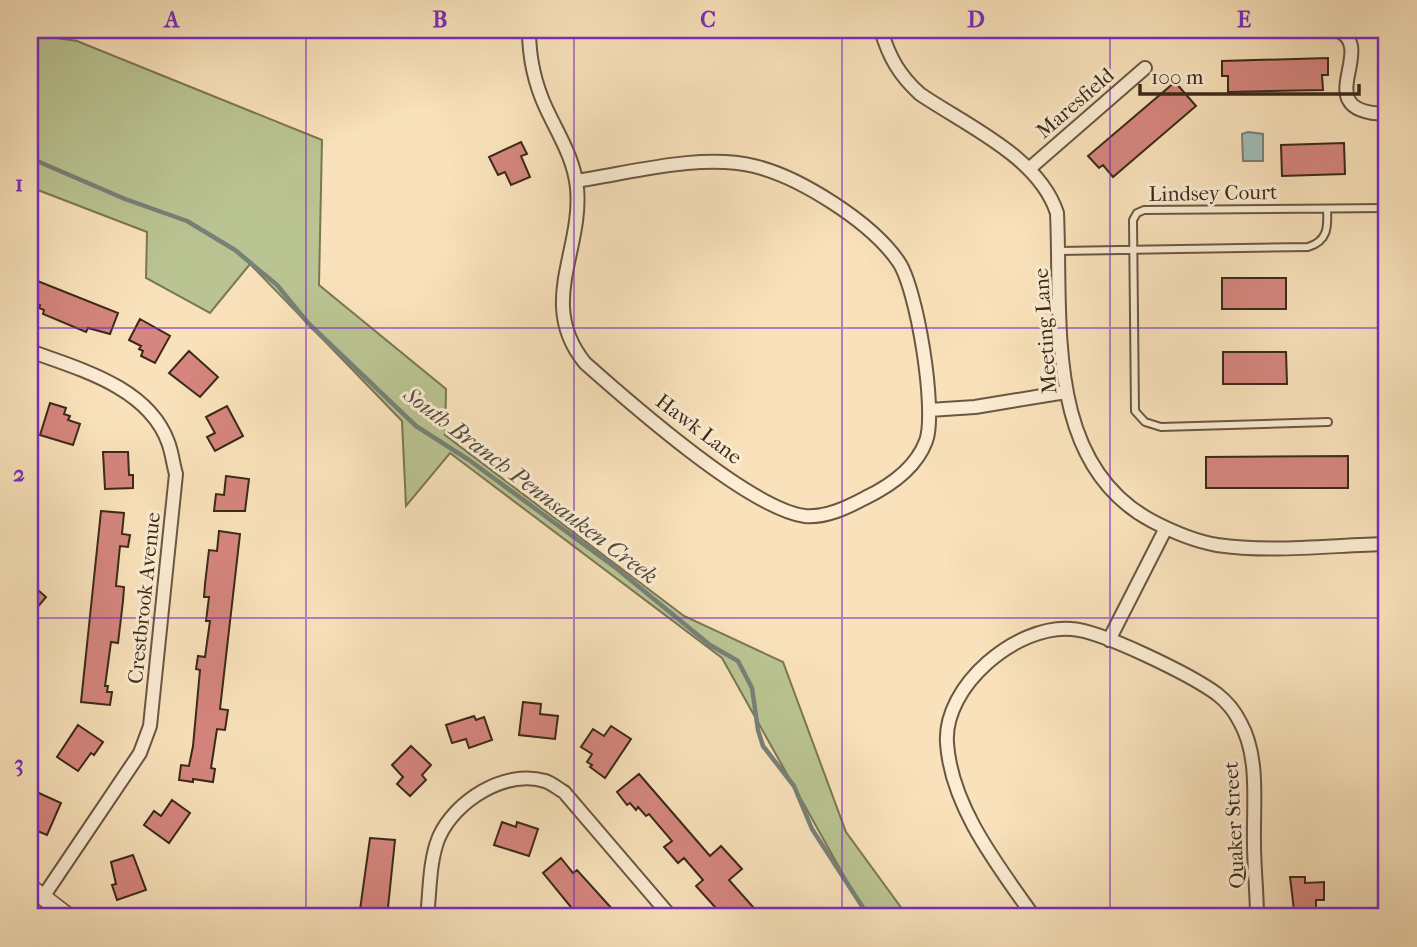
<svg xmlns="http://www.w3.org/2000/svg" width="1417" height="947" viewBox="0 0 1417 947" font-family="'IM FELL French Canon',serif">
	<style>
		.green { fill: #bac492; stroke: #7a7655; stroke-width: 2 }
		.water { fill: #a0bcb8; stroke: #778178; stroke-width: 2 }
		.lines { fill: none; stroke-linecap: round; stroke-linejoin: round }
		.stream { stroke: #778178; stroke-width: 4.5 }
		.building { fill: #d6867f; stroke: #3a2918; stroke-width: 2 }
		.service-casing { stroke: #6a5741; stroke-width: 10 }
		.minor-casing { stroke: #6a5741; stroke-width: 16 }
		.tertiary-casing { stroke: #6a5741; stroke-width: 19 }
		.service { stroke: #fbecd3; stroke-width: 6 }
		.minor { stroke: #fbecd3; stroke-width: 12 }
		.tertiary { stroke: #fbecd3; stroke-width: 16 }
		.grid { fill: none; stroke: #7b2cbf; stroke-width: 2; stroke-opacity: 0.55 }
		.labels { text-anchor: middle; stroke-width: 6; stroke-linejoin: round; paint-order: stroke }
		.street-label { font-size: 21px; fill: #3a2918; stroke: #fbecd3 }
		.water-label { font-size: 23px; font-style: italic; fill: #544e40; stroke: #fbecd3 }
		.neatline { fill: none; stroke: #7b2cbf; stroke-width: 2.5 }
		.grid-label { font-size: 23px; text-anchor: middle; font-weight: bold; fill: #7b2cbf }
	</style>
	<rect width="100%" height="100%" fill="#f9e2bb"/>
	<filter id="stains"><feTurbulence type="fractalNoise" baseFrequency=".00286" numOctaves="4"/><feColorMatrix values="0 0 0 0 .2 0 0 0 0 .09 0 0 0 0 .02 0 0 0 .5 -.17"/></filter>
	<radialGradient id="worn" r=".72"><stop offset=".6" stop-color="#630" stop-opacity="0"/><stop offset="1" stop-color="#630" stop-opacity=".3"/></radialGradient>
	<path class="green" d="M30 34 77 41 322 140 319 285 446 389 445 435 684 616 783 662 846 832 908 917H867L722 658 450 453 406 506 402 421 250 264 210 313 146 278 147 232 30 187Z"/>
	<path class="water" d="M1248 132 1263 134V161H1243L1242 134Z"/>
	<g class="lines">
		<path class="stream" d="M30 158 125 199 187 221 235 250 277 285 308 323 416 426 469 460 616 568 710 645 738 661 752 688 758 730 763 746 794 786 812 829 869 917"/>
	</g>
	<path class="building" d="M1328 58V75H1322L1323 90 1228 92V76H1222V61Z
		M1175 82 1196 106 1113 177 1103 165 1099 168 1088 156Z
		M521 142 527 154 521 156 530 177 511 185 505 172 498 175 489 157Z
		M1344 143 1345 174 1282 176 1281 145Z
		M1222 278H1286V309H1222Z
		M35 280 118 313 110 334 88 328 86 332 43 314 44 310 39 308 40 305 30 301Z
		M140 319 170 336 155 363 141 356 143 351 139 349 141 346 129 340Z
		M189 351 218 377 200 397 169 373Z
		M1223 352H1286L1287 384H1223Z
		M50 403 66 408 64 414 70 416 68 420 80 424 73 445 40 435Z
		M227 406 243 436 215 451 207 437 215 433 206 417Z
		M103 452H128L129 475H133V488L105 489Z
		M1348 456V488H1206V457Z
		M226 476 249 479 245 511H214L216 494 224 495Z
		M101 511 124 513 122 534 130 535 128 547 120 546 116 586 124 587 123 601 118 643 111 642 105 686H108L107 692H112L110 705 81 702Z
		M219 531 240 534 220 709 228 710 225 730 217 729 211 768 215 769 213 782 193 779V782L179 780 181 765 189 766 193 746 200 670 196 669 198 656 205 657 210 621H206L209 597H204L205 584 209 550 217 551Z
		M30 583 46 597 30 616Z
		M523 702 541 704 540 714 558 716 555 739 519 735Z
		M474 716 476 720 484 717 492 740 469 748 466 739 452 743 446 725Z
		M78 725 103 742 94 755 91 753 78 771 57 757Z
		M611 726 631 739 605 778 590 767 592 765 587 762 592 754 581 747 593 729 604 736Z
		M411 746 431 765 422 775 426 780 410 796 397 784 403 777 392 765Z
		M639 774 710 856 721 846 742 869 729 880 762 917H724L696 886 703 880 684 858 678 863 664 847 672 841 649 814 646 816 638 807 636 810 630 803 627 805 617 792Z
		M30 789 61 803 47 835 30 828Z
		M172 800 190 813 169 843 144 825 154 811 161 816Z
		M502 822 516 827 517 822 538 829 529 856 494 845Z
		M370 838 395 840 387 917H359Z
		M133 855 146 890 117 900 112 885 116 884 111 862Z
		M561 858 573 873 577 870 614 911 607 917H579L543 873Z
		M1290 877H1305V883L1324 882V900H1316V910H1294Z"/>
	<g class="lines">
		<g class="service-casing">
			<path id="service" d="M1059 251 1308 247C1328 241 1328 227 1327 209
				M1328 422 1161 427 1145 422 1135 411 1133 220 1137 213 1144 210 1387 208"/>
		</g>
		<g class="minor-casing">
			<path id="minor" d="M529 30C529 58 534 82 546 108 558 134 574 158 577 188 583 251 537 304 585 363 630 403 750 509 805 516 826 518 848 507 865 498 890 486 916 468 926 441 937 412 917 287 898 261 871 222 800 177 754 166 701 153 630 173 576 181
				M881 30C889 57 899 75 920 94 967 126 1039 157 1057 213 1062 319 1043 463 1152 521 1173 532 1194 541 1217 545 1270 553 1333 545 1387 544
				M1177 30H1271
				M1337 30C1380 48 1305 113 1387 114
				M1030 168 1145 68
				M30 351C79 369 148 387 168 442 172 452 173 464 176 474L150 726 140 753 43 897
				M929 410 975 407 1066 392
				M1109 640 1166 528
				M427 917C430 892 429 861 439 837 455 801 505 769 545 781 552 783 558 789 564 792L671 917
				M1034 917C999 867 951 807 947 743 943 686 1017 624 1072 629 1102 631 1191 675 1217 694 1226 701 1235 712 1240 722 1260 757 1253 805 1254 843 1254 868 1257 892 1257 917"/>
		</g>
		<g class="tertiary-casing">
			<path id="tertiary" d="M30 887 69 917"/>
		</g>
		<use href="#service" class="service"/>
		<use href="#minor" class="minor"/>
		<use href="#tertiary" class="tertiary"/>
	</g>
	<path class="grid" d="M306 30V917M574 30V917M842 30V917M1110 30V917M30 328H1387M30 618H1387"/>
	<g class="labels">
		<g class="street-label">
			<text transform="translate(1075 103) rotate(-41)" y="7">Maresfield</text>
			<text transform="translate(1213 193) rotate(-1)" y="7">Lindsey Court</text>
			<text transform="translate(1045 331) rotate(-94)" y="7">Meeting Lane</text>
			<text transform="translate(699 429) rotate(37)" y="7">Hawk Lane</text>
			<text transform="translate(144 598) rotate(-84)" y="7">Crestbrook Avenue</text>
			<text transform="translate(1234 825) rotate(-93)" y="7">Quaker Street</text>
		</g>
		<g class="water-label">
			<text transform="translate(531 485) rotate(37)" y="8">South Branch Pennsauken Creek</text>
		</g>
	</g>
	<rect width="1417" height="947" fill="none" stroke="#f9e2bb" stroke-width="77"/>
	<path d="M1140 84v10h219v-10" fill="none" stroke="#3a2918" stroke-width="3.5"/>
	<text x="1151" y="84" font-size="21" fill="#3a2918" stroke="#fbecd3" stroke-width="5" paint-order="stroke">100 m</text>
	<rect x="38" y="38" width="1340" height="870" class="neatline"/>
	<g class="grid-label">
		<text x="172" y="27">A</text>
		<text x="440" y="27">B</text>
		<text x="708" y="27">C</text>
		<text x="976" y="27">D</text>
		<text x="1244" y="27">E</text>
		<text x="19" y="191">1</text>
		<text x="19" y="481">2</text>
		<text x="19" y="771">3</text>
	</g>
	<rect width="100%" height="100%" filter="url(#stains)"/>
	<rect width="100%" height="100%" fill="url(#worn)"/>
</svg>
